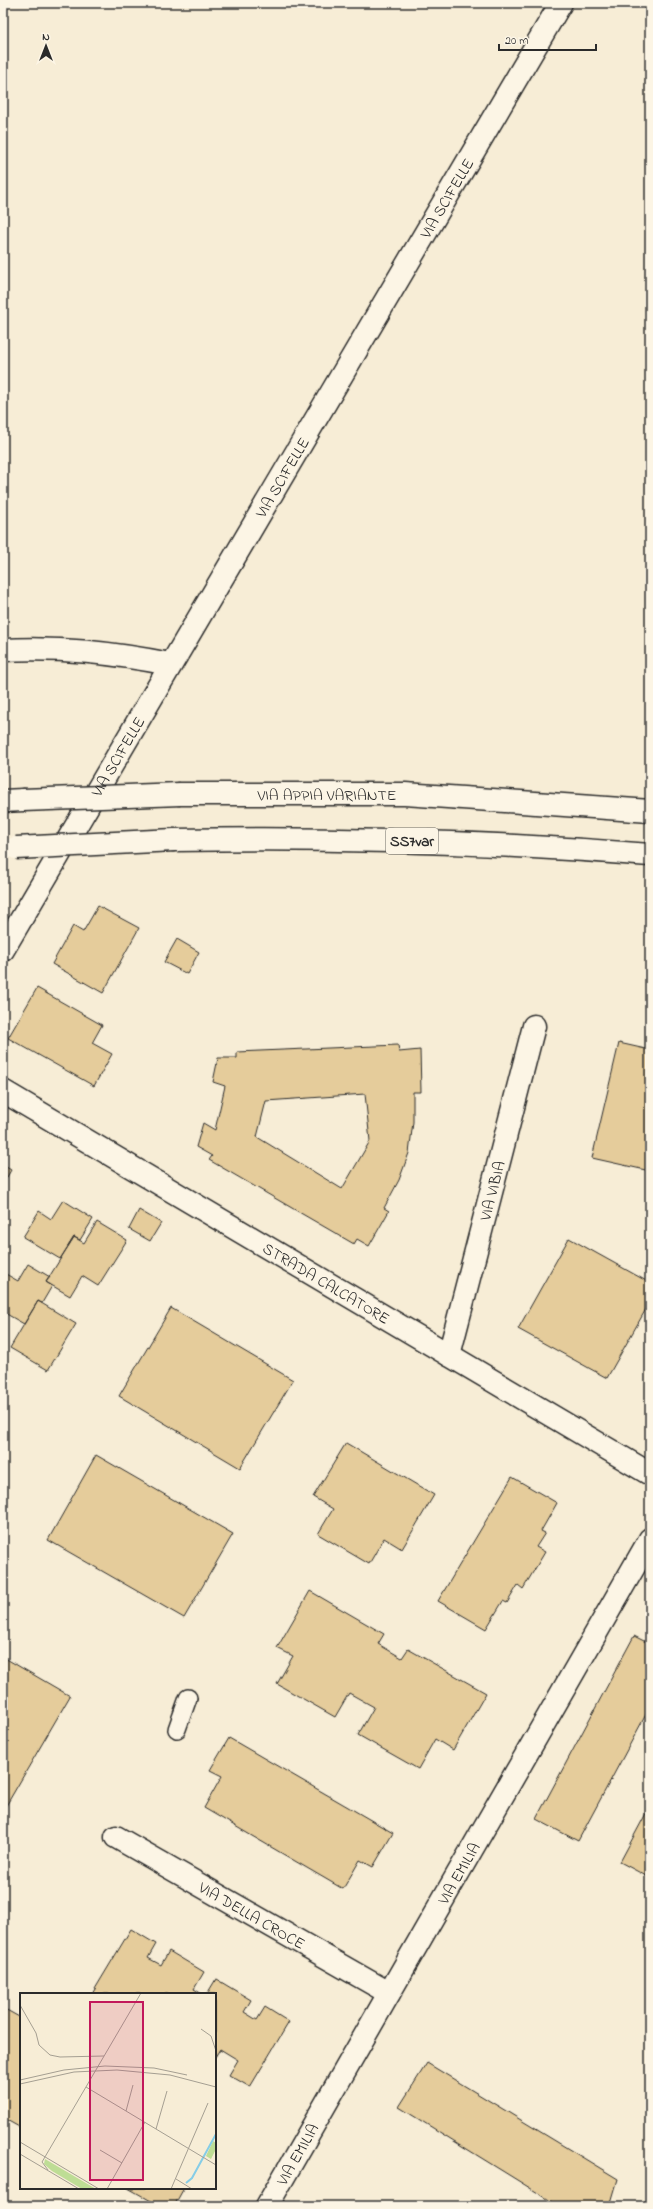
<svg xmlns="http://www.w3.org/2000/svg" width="653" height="2209" viewBox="0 0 653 2209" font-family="'Indie Flower',sans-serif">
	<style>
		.building { fill: #e5cc9b; stroke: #2b2b2b; fill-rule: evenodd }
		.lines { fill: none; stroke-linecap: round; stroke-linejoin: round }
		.lane-casing { stroke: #2b2b2b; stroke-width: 20 }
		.street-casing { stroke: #2b2b2b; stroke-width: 25 }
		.secondary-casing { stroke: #2b2b2b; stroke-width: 25 }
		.highway-casing { stroke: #2b2b2b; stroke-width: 25 }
		.lane { stroke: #fcf5e5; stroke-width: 17 }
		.street { stroke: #fcf5e5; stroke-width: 22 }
		.secondary { stroke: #fcf5e5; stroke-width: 22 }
		.highway { stroke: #fcf5e5; stroke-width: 22 }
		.highway-bridge-casing { stroke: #2b2b2b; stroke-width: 25; stroke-linecap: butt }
		.highway-bridge { stroke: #fcf5e5; stroke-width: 22 }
		.labels { text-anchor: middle; stroke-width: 3.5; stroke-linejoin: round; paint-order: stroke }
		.shield { fill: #fcf5e5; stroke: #6a6863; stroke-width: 1 }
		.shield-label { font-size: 15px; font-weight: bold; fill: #2b2b2b }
		.street-label { font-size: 16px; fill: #2b2b2b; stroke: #fcf5e5 }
		.inset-river { fill: none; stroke: #86cde7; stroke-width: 2 }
		.inset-road { fill: none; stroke: #a59f92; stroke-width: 1 }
		.view { fill: #c2185b; fill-opacity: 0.15; stroke: #c2185b; stroke-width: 2 }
		.inset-edge { fill: none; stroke: #2b2b2b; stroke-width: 2 }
	</style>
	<rect width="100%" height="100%" fill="#f7edd6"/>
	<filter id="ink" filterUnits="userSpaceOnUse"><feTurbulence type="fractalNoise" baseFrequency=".025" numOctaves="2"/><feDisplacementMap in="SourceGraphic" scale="8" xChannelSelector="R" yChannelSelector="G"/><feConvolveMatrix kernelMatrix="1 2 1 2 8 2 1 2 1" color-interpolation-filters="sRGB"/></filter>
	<g filter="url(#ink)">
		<path class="building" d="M98 906 139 928 103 993 52 964 73 926 83 932Z
			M177 939 199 952 187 974 164 962Z
			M37 988 102 1025 92 1043 112 1054 94 1086 8 1038Z
			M619 1043 650 1050V1171L592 1158Z
			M398 1045 399 1052 420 1050 421 1092H413V1122L409 1153 399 1180 384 1208 389 1211 369 1246 357 1239 354 1244 209 1160 212 1156 196 1147 203 1123 215 1130 225 1086 213 1082 218 1058H237V1052ZM365 1094 370 1141 342 1189 257 1137 266 1101Z
			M3 1165 11 1170 3 1184Z
			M63 1200 93 1219 80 1240 74 1237 60 1259 23 1237 39 1211 51 1219Z
			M139 1210 161 1223 150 1241 129 1229Z
			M97 1222 127 1240 98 1286 82 1276 70 1296 46 1282 74 1237 84 1243Z
			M569 1238 650 1283V1302L607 1378 518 1329Z
			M28 1264 50 1277 46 1282 52 1286 42 1303 38 1301 24 1324 3 1312V1275L4 1273 18 1281Z
			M38 1301 76 1324 48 1370 10 1348Z
			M171 1308 293 1380 240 1468 119 1396Z
			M346 1443 434 1495 402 1549 384 1538 369 1564 318 1534 333 1509 313 1497Z
			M96 1455 233 1534 184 1618 48 1540Z
			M512 1477 557 1503 541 1531 545 1533 536 1547 545 1552 523 1589 518 1585 507 1603 503 1601 486 1629 438 1601Z
			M310 1591 384 1634 378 1644 402 1658 408 1649 486 1693 453 1750 435 1739 418 1769 358 1735 374 1707 349 1693 335 1717 277 1684 293 1656 277 1648Z
			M634 1636 650 1644V1707L578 1841 536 1819Z
			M3 1657 70 1696 3 1811Z
			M229 1738 393 1833 373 1867 360 1860 343 1889 204 1808 222 1776 210 1770Z
			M650 1806V1878L620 1862Z
			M131 1929 156 1944 148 1958 161 1965 169 1951 204 1972 194 1989 202 1994H92Z
			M216 1979 251 2000 244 2012 257 2020 265 2007 289 2022 250 2087 229 2075 238 2060 220 2049 215 2057V1994H207Z
			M3 2008 21 2018V2128L3 2118Z
			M427 2063 618 2179 610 2206H559L399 2107Z
			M128 2188H184L174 2206H160Z"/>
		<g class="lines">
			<g class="lane-casing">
				<path id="lane" d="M177 1729 188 1698"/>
			</g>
			<g class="street-casing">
				<g id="street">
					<path d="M3 650C61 647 113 653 170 664"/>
					<path id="s1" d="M3 1091 650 1474"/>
					<path id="s2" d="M449 1355 534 1026"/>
					<path id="s3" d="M116 1837 389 1993"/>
					<path id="s4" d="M267 2206 650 1539"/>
				</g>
			</g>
			<g class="secondary-casing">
				<g id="secondary">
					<path id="s5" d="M3 950 561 3"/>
				</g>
			</g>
			<g class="highway-casing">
				<g id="highway">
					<path id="s6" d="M180 794H405L650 811"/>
					<path d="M3 801 23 800"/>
					<path d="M174 840C333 837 491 842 650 855"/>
				</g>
			</g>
			<use href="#lane" class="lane"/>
			<use href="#street" class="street"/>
			<use href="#secondary" class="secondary"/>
			<use href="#highway" class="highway"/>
			<g class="highway-bridge-casing">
				<path id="highway-bridge" d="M23 800 180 794
					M16 848 174 840"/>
			</g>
			<use href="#highway-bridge" class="highway-bridge"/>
		</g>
	</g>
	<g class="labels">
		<rect class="shield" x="386" y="828" width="52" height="26" rx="3"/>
		<g class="shield-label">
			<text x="412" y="846">SS7var</text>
		</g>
		<g class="street-label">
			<text dy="6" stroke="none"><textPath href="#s5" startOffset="873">VIA SCIFELLE</textPath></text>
			<text dy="6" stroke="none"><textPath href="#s5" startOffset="549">VIA SCIFELLE</textPath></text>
			<text dy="6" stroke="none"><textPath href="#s5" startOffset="225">VIA SCIFELLE</textPath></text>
			<text dy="6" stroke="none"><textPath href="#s6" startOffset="147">VIA APPIA VARIANTE</textPath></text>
			<text dy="6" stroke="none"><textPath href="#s2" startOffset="170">VIA VIBIA</textPath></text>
			<text dy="6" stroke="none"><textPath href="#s1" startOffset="376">STRADA CALCATORE</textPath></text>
			<text dy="6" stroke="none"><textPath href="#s4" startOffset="384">VIA EMILIA</textPath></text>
			<text dy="6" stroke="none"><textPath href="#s3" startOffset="157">VIA DELLA CROCE</textPath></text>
			<text dy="6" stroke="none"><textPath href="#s4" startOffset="60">VIA EMILIA</textPath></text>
		</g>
	</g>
	<g transform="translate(20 1993)">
		<rect width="196" height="196" fill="#f7edd6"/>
		<path d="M193 148 196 150V156L191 166 186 163ZM25 166 76 196H62L32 178 24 171Z" fill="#bedd95"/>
		<path class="inset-river" d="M166 190 172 185 196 141"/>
		<path class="inset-road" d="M0 12 16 40 19 52 30 62 40 64 84 63M181 36 191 43 196 58M0 87 44 77 85 73 134 75 167 82M0 91 54 79 97 77 150 82 196 94M66 94 196 172M106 118 113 92M136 136 147 98M0 149 79 196M80 157 102 170M0 161 59 196M28 177 22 169 121 0M156 186 172 196M87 196 125 129M151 196 188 110"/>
		<path class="view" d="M70 9H123V187H70Z"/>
		<rect width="196" height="196" class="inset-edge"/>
	</g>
	<rect width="653" height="2209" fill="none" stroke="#fcf5e5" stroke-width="16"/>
	<rect x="8" y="8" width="637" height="2193" fill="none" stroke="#2b2b2b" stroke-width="1.5" filter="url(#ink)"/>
	<g transform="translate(46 46)" stroke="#fcf5e5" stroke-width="3" paint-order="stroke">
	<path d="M0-3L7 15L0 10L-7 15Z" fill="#2b2b2b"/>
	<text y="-6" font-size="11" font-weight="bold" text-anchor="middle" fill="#2b2b2b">N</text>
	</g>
	<path d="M499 44v6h97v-6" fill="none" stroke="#2b2b2b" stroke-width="2"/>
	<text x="505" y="44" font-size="12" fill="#2b2b2b" stroke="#fcf5e5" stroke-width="3" paint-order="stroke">20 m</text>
</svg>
